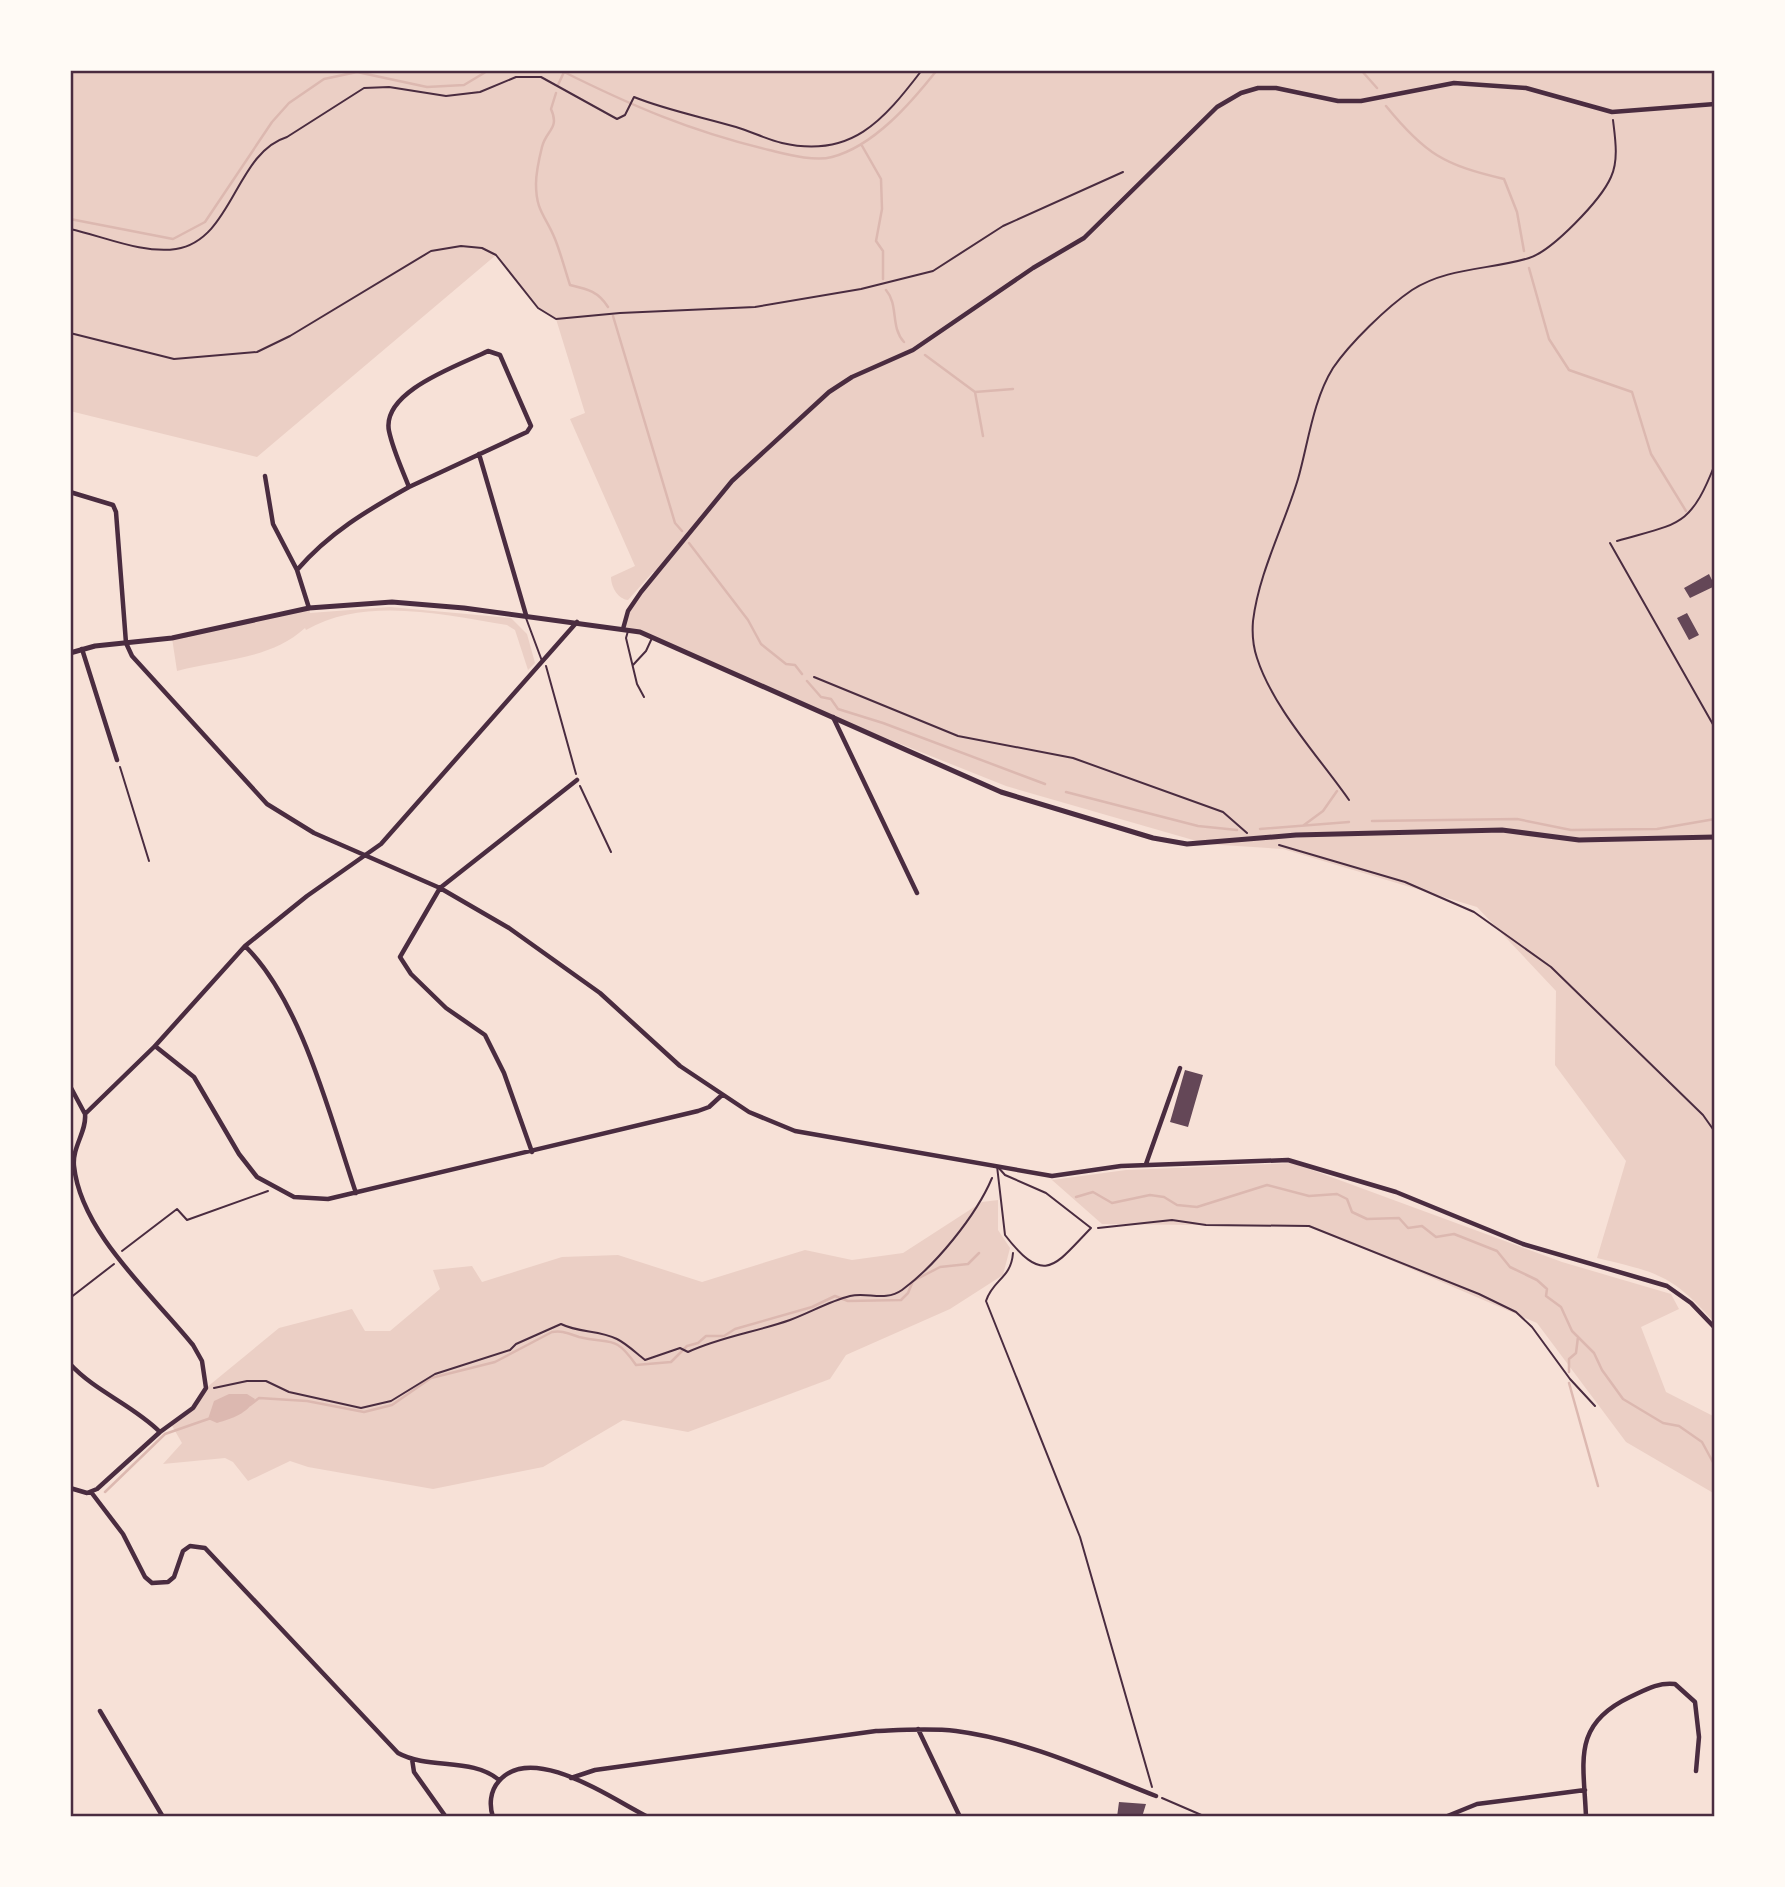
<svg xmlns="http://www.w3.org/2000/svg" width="1785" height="1887" viewBox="0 0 1785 1887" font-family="Jost,sans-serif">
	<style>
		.green { fill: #ebcfc5 }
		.water { fill: #dcb8b0 }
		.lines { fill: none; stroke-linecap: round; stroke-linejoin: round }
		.stream { stroke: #dcb8b0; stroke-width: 2.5 }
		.building { fill: #644757 }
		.path { stroke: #4a2c40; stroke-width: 2 }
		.service { stroke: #4a2c40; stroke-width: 2 }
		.minor { stroke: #4a2c40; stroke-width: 4.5 }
		.tertiary { stroke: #4a2c40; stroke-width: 5 }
		.neatline { fill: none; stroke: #4a2c40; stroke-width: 2.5 }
	</style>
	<rect width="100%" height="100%" fill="#f7e1d7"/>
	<path class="green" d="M70 70H1715V1323C1671 1274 1659 1273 1597 1258L1626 1161 1555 1065 1556 991 1477 907 1283 849 1207 844 1006 786 833 717 641 632 623 629 625 617 656 573 653 572 628 600C618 599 611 587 611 577L635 566 570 419 585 413 556 319 538 308 496 255 257 457 70 411Z
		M390 607 511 618 527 634 535 663 528 670 515 630 507 625C443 615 366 596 306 630L305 628C270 660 221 659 177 671L172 638 309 608 310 613Z
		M1293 1163 1562 1262 1671 1294 1679 1309 1641 1327 1666 1392 1715 1417V1494L1626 1442 1537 1323 1311 1226 1102 1224 1052 1180 1126 1170Z
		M998 1200V1230L1010 1248 1003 1275 950 1309 846 1355 830 1379 688 1432 623 1420 543 1467 433 1489 308 1467 290 1461 248 1481 233 1462 225 1458 163 1464 182 1443 171 1424 193 1408 206 1388 279 1328 352 1309 365 1331H390L440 1289 433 1270 472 1266 482 1282 562 1257 618 1255 702 1282 805 1250 852 1260 903 1253 982 1202Z"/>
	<path class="water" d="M229 1394H247L255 1399C247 1414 233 1418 217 1423L208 1419 214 1401Z"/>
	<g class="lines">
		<path class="stream" d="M560 70C632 106 690 131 769 150 786 154 814 162 832 157 874 146 911 103 937 70
			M1361 70 1377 88
			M558 85 564 72
			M556 93 551 109C560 129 546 130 542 147 539 159 536 172 536 184 536 212 546 216 555 239 561 254 565 270 570 285 587 289 598 291 608 307
			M1386 106C1425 154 1444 165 1504 179L1517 212 1524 251
			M861 144 881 179 882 209 876 241 883 251V279
			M70 219 173 239 205 222 272 122 289 103 324 79 357 72 427 87 464 85 489 70
			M1529 268 1549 339 1569 370 1632 392 1651 454 1686 511
			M886 290C899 305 890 327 904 342
			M613 316 675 523 682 531
			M925 355 975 392 983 436
			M975 392 1013 389
			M689 543 748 620 761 644 786 664 795 665 802 674
			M807 681 821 697 831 699 838 709 883 723 1045 784
			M1066 792 1198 826 1237 830
			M1372 821 1517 819 1571 830 1657 829 1715 819
			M1304 825 1323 811 1337 791
			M1260 829 1349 822
			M1076 1197 1093 1192 1112 1203 1150 1195 1164 1197 1177 1205 1197 1207 1267 1185 1309 1196 1337 1194 1347 1199 1352 1212 1367 1219 1399 1218 1408 1228 1422 1226 1436 1237 1454 1234 1497 1251 1510 1267 1537 1280 1547 1289 1546 1296 1561 1307 1572 1331 1594 1353 1602 1370 1623 1399 1663 1423 1679 1426 1702 1442 1715 1466
			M1569 1372V1359L1576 1353 1578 1337
			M1569 1383 1598 1486
			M250 1405 259 1398 307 1401 364 1412 392 1405 431 1378 495 1362 552 1332C563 1330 569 1334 579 1337 610 1345 614 1333 636 1365L671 1362 687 1346 698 1343 706 1336H724L735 1329 812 1307 835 1296 848 1301 901 1300 908 1293 913 1281 940 1267 968 1264 979 1253
			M105 1492 165 1434 211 1418"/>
	</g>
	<path class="building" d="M1709 574 1715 586 1690 598 1684 588Z
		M1687 613 1699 635 1689 640 1677 618Z
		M1185 1070 1203 1075 1188 1127 1170 1122Z
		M1119 1802 1146 1804 1142 1817H1117Z"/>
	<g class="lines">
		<path class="path" d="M70 229C103 236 142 254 176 249 233 240 235 153 287 137L364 88 389 87 446 96 480 92 516 77H541L617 119 625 115 634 97C666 110 702 117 736 127 752 132 766 139 782 143 851 159 883 121 922 70
			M70 333 174 359 257 352 290 336 431 251 461 246 482 248 496 255 538 308 556 319 620 313 755 307 861 289 933 271 1003 226 1123 172
			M1617 541C1679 523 1690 528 1715 464
			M546 666 576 774
			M814 677 958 736 1073 758 1223 812 1247 833
			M120 767 149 861
			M580 786 611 852
			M1349 800C1319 757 1273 708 1257 658 1253 646 1252 633 1253 621 1259 572 1284 526 1298 479 1308 444 1313 400 1333 368 1350 343 1387 307 1412 290 1448 267 1490 270 1529 258 1552 251 1601 200 1611 177 1619 160 1615 137 1613 120
			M1279 845 1405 882 1474 912 1551 967 1703 1115 1715 1132
			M1098 1228 1172 1220 1206 1225 1309 1226 1479 1294 1516 1312 1532 1327 1570 1379 1595 1406
			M122 1251 177 1209 187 1220 268 1191
			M1013 1253C1011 1279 993 1279 986 1301L1080 1537 1152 1787
			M70 1298 114 1264
			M214 1388 247 1381H266L289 1392 361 1408 391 1401 435 1374 510 1350 516 1344 561 1324C579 1333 599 1330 617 1339 627 1344 636 1353 645 1360L680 1348 688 1352C720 1337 756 1332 790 1320 809 1313 830 1301 850 1296 868 1292 885 1302 902 1290 935 1266 976 1216 992 1178
			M1162 1798 1206 1817"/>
		<path class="service" d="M1610 543 1715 728
			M526 618 542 661
			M628 631 626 638 637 684 644 697
			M633 665 646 651 652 638
			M997 1166 1005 1175 1046 1193 1091 1228C1055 1265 1045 1287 1005 1235Z"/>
		<path class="minor" d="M488 351 500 355 531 426 527 432 409 487C402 469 393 450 389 431 381 391 460 365 488 351Z
			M479 454 526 615
			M265 476 273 524 297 570 309 608
			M70 492 113 505 116 512 126 643 132 656 267 804 314 833 440 888 509 928 600 993 680 1066 749 1112 795 1131 1052 1176 1121 1166 1288 1160 1396 1192 1523 1244 1667 1286 1691 1303 1715 1328
			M297 570C329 533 366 511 409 487
			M623 629 628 611 641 592 732 481 829 392 852 377 913 350 1033 268 1084 238 1217 107 1241 93 1258 88H1276L1338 101H1361L1454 83 1526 88 1612 112 1715 104
			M82 649 117 760
			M833 717 917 893
			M245 946C302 1002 330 1117 356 1193
			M155 1046 194 1077 239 1154 257 1177 294 1197 328 1199 698 1111 709 1107 722 1095
			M70 1086 85 1114
			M532 1152 504 1073 485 1035 446 1008 411 974 400 957 440 888 577 780
			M1146 1164 1180 1068
			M70 1364C96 1392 133 1405 160 1432
			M70 1488 87 1493 97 1489 160 1432 193 1408 206 1388 202 1361 193 1345C152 1294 81 1233 74 1166 72 1147 87 1131 85 1114L155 1046 245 946 307 896 381 844 577 622
			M91 1492 123 1534 145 1577 152 1583 168 1582 174 1577 183 1551 190 1546 205 1548 398 1753C429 1770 472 1757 499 1780
			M100 1711 163 1817
			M918 1729 960 1817
			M412 1759 414 1772 446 1817
			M571 1778 595 1770 876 1731C902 1730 930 1728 956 1731 1025 1740 1092 1771 1156 1796
			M493 1817C489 1805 490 1791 499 1781 532 1742 612 1799 648 1817
			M1445 1817 1477 1804 1585 1790
			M1586 1817C1584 1762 1571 1725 1630 1697 1645 1690 1658 1682 1675 1684L1695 1702 1699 1737 1696 1771"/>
		<path class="tertiary" d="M70 653 95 646 172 638 309 608 392 602 464 608 640 632 1001 792 1153 838 1187 844 1296 835 1502 830 1579 840 1715 837"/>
	</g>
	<rect width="1785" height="1887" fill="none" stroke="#fffaf5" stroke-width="144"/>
	<rect x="72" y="72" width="1641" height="1743" class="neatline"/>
</svg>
